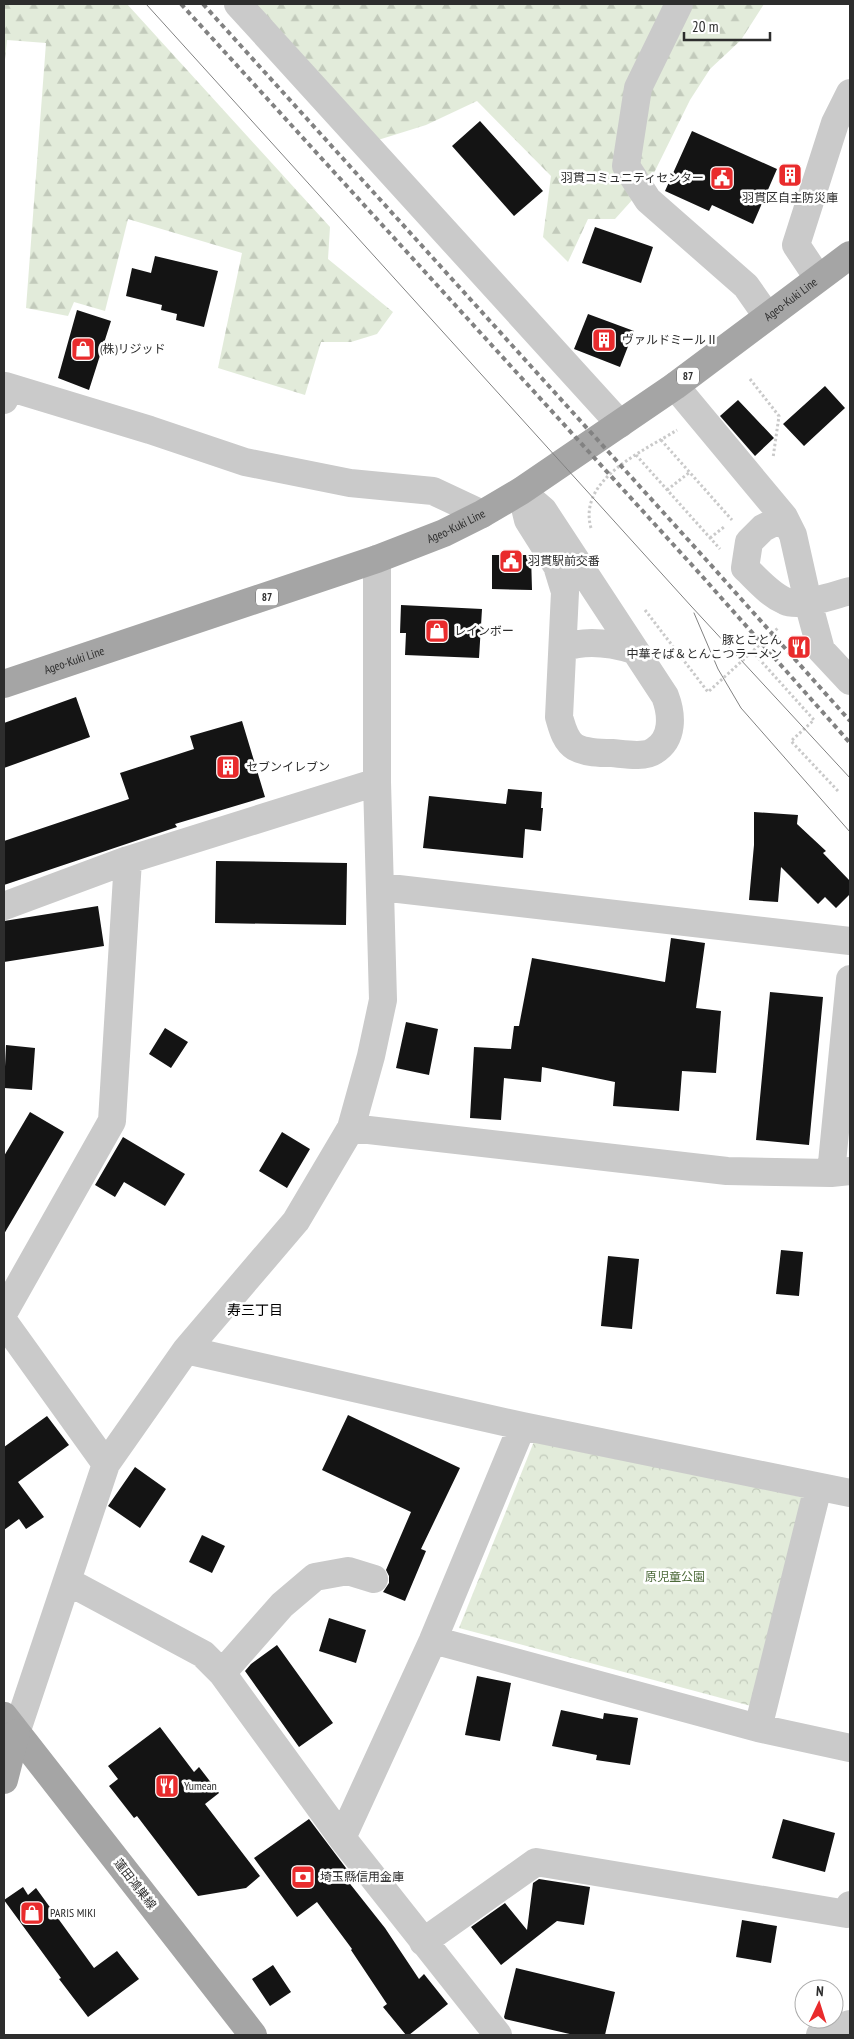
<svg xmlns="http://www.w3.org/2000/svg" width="854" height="2039" viewBox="0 0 854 2039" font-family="'PT Sans Narrow','Noto Sans JP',sans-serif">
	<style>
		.forest { fill: url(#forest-firs) }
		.park { fill: url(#park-crowns) }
		.building { fill: #141414 }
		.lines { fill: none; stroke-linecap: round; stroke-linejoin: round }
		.path { stroke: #cacaca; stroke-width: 3; stroke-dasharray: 2.5 2.5; stroke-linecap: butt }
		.minor { stroke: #cacaca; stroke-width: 28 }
		.major { stroke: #a5a5a5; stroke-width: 28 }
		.tram { stroke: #828282; stroke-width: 1 }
		.rail { stroke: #828282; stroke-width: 4; stroke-dasharray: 5 4; stroke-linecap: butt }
		.labels { text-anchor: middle; stroke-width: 5; stroke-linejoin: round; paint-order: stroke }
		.shield { fill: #fff; stroke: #6c6c6c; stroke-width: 1 }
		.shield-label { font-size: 11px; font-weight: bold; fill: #2d2d2d }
		.poi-label { font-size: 12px; fill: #2d2d2d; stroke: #fff; text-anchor: start }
		.street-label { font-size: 12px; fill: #2d2d2d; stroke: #fff }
		.park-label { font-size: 12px; fill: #4d6a3a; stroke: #fff }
		.neighbourhood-label { font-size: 14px; fill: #000; stroke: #fff }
	</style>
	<defs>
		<pattern id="forest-firs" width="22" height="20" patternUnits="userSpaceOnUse" patternTransform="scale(1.25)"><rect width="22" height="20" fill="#e2ebda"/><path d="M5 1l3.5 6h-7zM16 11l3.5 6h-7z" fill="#c2cabb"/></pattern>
		<pattern id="park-crowns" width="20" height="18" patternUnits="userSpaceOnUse" patternTransform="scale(1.25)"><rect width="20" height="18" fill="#e2ebda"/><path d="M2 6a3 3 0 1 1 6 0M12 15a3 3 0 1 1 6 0" fill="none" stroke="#c2cabb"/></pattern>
	</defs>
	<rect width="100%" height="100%" fill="#fff"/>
	<path class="forest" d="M4 4H127L330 227 328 259 393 312 377 334 351 342H321L305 395 218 368 242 253 128 219 105 311 74 302 68 316 26 308 46 43 7 40 4 69Z
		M253 4H764L741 40 710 69 690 100 651 179 615 219H588L568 262 543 237 551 176 477 101 426 125 378 140Z"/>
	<path class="park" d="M535 1439 806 1498 751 1706 459 1628Z"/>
	<path class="building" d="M480 121 543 191 514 216 452 146Z
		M692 131 777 169 753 224 712 205 709 211 665 191Z
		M595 227 653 247 641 283 582 263Z
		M155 256 218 271 204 327 176 320 177 314 161 310 162 305 126 296 132 268 151 273Z
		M77 310 111 321 89 390 58 378Z
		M588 314 634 331 620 367 574 349Z
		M825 386 845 408 804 446 783 424Z
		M738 400 774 438 755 456 720 416Z
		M492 555H531L532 590 492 589Z
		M401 605 482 609 479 658 405 655 406 633H400Z
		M76 697 90 737 4 768V723Z
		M242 721 265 797 175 824 177 827 4 885V841L129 799 120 773 194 749 190 736Z
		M508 789 542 792 541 808H543L541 831 525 829 523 858 423 848 429 796 506 804Z
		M754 812 798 815 797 824 826 851 823 853 850 881V894L836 908 825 897 818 904 781 867 778 902 749 900 754 845Z
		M216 861 347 863 346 925 215 923Z
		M98 906 104 946 4 962V921Z
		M671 938 705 943 696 1008 721 1011 716 1073 682 1071 679 1111 613 1106 615 1082 542 1067 541 1082 504 1078 501 1120 470 1118 474 1047 511 1049 514 1026H519L532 958 665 982Z
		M770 992 823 997 809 1145 756 1140Z
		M406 1022 438 1029 429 1075 396 1068Z
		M165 1028 188 1042 171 1068 149 1054Z
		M6 1045 35 1048 32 1090 4 1088Z
		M30 1112 64 1132 4 1234V1156Z
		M282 1132 310 1149 287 1188 259 1171Z
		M123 1137 185 1174 165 1206 124 1182 115 1197 95 1185Z
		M781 1250 803 1252 799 1296 776 1294Z
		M608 1256 639 1259 632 1329 601 1326Z
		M348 1415 460 1468 421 1549 426 1551 405 1601 383 1592 389 1583V1576L386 1570 411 1512 322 1470Z
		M47 1416 69 1445 18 1482 44 1517 26 1529 19 1519 4 1530V1447Z
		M135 1467 166 1489 140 1528 108 1506Z
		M202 1535 225 1546 212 1573 189 1562Z
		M329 1618 366 1630 356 1663 319 1651Z
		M277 1645 333 1723 299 1747 245 1671 251 1664Z
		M477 1676 511 1683 500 1741 465 1735Z
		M561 1710 603 1719 604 1713 638 1718 630 1765 596 1760 597 1755 552 1746Z
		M160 1727 194 1772 199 1767 219 1793 205 1804 260 1876 246 1888 198 1896 137 1816 134 1818 109 1786 118 1779 108 1766Z
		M309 1819 352 1876 347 1880 385 1928 419 1979 424 1974 448 2004 409 2035H406L383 2007 387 2004 351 1950 352 1949 317 1902 297 1917 254 1858Z
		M783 1819 835 1833 825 1872 772 1858Z
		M539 1879 590 1887 584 1925 557 1921 501 1965 471 1927 505 1903 527 1930 533 1883Z
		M23 1887 28 1895 36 1888 94 1968 117 1951 139 1979 88 2017 59 1979 61 1978 4 1900Z
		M742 1920 777 1926 771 1963 736 1957Z
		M273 1965 291 1992 270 2006 252 1979Z
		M516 1968 615 1992 605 2035H574L505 2019 504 2017Z"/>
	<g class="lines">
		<path class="path" d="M750 379 779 416 773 458
			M661 440 732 520
			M636 455 720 549
			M667 490 690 472
			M591 528C577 479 644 451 677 430
			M710 538 724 527
			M645 610 708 692 778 628
			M752 651 814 720 791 741 838 791"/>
		<path class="minor" d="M238 4 620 424
			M679 4 638 88 626 166 648 200 746 286 767 316
			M818 278 796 245 835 123 850 93
			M675 386 784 517 793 535 808 602 821 650 850 681
			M4 400 5 386 150 430 245 462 350 483 433 491 482 514
			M521 491 543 510 665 696C672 714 674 739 654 751 644 758 624 754 612 753 600 753 586 753 575 747 565 741 562 727 559 717L565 592 557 566 528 520Z
			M784 517 763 528 749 542 745 568C757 579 769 594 785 601 800 608 834 595 850 591
			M563 648C586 639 611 643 634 650
			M381 887 850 941
			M4 906 128 860 377 782
			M351 1128 727 1171 831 1173 850 1171
			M831 1173 850 979
			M4 1312 112 1121 128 860
			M4 1322 106 1464
			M186 1350 522 1426 850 1493
			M67 1581 203 1654 222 1673 342 1838 498 2035
			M433 1640 522 1426
			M222 1673 282 1605 315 1577 348 1571 374 1579
			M758 1728 818 1487
			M16 1733 106 1464 186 1350 296 1221 351 1128 371 1056 383 1000 377 782V559
			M342 1838 433 1640 758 1728 850 1748
			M423 1942 536 1862 847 1914 850 1905
			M820 2035 850 2024"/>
		<g class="major">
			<path id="s1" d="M4 684 377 559 444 533 482 514 521 491 675 386 850 255"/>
			<path d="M4 1716 253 2035"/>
			<path d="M4 1780 16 1733"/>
		</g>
		<path class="tram" d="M146 4 691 606 850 778
			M694 613 718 669 741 708 850 832"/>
		<path class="rail" d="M181 4 701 575 850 743
			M203 4 710 564 850 721"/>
	</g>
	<defs>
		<g id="building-square" transform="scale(1.25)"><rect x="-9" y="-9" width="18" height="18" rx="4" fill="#e92b2c" stroke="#fff"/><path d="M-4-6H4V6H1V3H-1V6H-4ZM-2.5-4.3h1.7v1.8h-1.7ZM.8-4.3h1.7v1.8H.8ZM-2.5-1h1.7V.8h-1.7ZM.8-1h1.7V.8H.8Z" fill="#fff"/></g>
		<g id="civic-square" transform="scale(1.25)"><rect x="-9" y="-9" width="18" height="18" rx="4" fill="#e92b2c" stroke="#fff"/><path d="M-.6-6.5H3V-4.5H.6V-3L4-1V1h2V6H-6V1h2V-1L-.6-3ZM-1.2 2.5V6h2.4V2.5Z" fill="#fff"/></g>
		<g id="shop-square" transform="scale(1.25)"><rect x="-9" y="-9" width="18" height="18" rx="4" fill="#e92b2c" stroke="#fff"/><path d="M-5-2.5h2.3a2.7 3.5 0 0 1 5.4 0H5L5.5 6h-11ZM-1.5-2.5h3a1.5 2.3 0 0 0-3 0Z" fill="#fff"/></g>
		<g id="restaurant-square" transform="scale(1.25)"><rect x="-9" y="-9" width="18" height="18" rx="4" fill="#e92b2c" stroke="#fff"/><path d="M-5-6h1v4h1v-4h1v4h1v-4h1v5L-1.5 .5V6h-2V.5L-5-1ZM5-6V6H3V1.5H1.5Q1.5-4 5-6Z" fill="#fff"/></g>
		<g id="bank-square" transform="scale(1.25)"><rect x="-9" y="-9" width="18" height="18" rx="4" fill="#e92b2c" stroke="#fff"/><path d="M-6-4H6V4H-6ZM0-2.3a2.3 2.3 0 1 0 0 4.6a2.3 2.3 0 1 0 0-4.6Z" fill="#fff"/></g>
	</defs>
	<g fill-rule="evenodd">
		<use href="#building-square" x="790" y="175"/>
		<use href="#civic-square" x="722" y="178"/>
		<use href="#building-square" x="604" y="340"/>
		<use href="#shop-square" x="83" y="349"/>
		<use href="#civic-square" x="511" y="561"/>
		<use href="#shop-square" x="437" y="631"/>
		<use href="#restaurant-square" x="799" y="647"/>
		<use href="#building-square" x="228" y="767"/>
		<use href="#restaurant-square" x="167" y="1786"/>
		<use href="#bank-square" x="303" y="1877"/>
		<use href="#shop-square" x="32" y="1913"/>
	</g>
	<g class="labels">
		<g class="shield">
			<rect x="677" y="367.5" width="22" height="17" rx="4"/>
			<rect x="256" y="588.5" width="22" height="17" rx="4"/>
		</g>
		<g class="shield-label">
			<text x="688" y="380">87</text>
			<text x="267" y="601">87</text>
		</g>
		<g class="poi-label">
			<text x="704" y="182" text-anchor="end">羽貫コミュニティセンター</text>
			<text x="790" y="202" text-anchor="middle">羽貫区自主防災庫</text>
			<text x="622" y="344">ヴァルドミールⅡ</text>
			<text x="100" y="353">(株)リジッド</text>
			<text x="528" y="565">羽貫駅前交番</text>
			<text x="454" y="635">レインボー</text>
			<text x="782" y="644" text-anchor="end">豚とことん<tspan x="782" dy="14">中華そば＆とんこつラーメン</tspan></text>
			<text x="246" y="771">セブンイレブン</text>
			<text x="184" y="1790">Yumean</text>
			<text x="320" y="1881">埼玉縣信用金庫</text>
			<text x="50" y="1917">PARIS MIKI</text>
		</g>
		<g class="street-label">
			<text dy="4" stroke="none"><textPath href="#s1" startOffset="884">Ageo-Kuki Line</textPath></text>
			<text dy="4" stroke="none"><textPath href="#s1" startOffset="479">Ageo-Kuki Line</textPath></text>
			<text dy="4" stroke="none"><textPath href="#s1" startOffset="74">Ageo-Kuki Line</textPath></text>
			<text transform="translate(135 1884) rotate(52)" y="4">蓮田鴻巣線</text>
		</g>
		<g class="park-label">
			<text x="675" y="1581">原児童公園</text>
		</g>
		<g class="neighbourhood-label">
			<text x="255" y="1315">寿三丁目</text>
		</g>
	</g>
	<rect width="854" height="2039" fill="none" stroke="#2d2d2d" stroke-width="10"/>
	<g transform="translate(819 2004) rotate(4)"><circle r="24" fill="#ffffff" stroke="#ababab"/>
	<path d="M0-4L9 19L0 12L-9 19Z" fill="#e92b2c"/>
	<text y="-8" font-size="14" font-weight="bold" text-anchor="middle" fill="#2d2d2d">N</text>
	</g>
	<path d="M684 32v8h86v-8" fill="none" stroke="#2d2d2d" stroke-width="2.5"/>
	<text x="692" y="32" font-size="15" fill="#2d2d2d" stroke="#ffffff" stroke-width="4" paint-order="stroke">20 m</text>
</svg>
